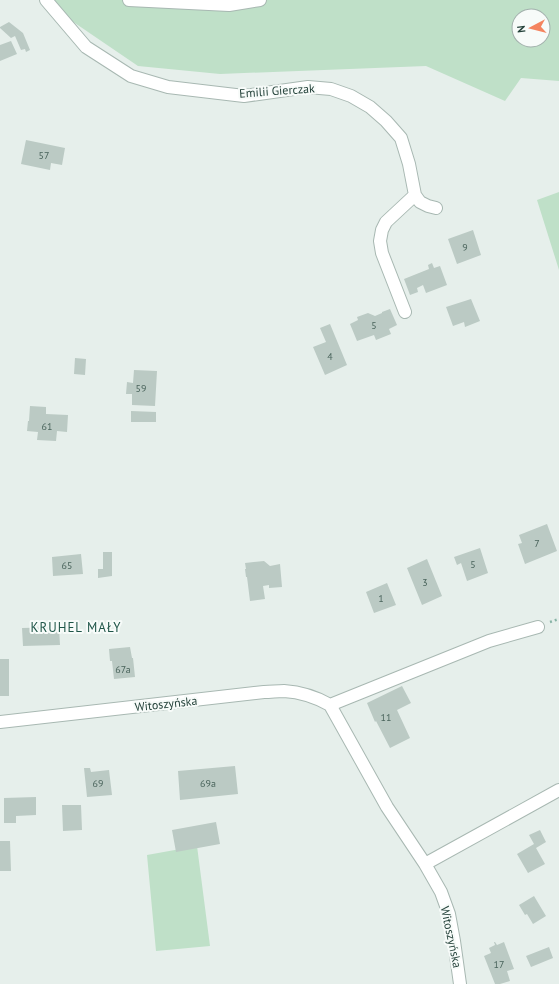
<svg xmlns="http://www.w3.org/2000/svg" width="559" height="984" viewBox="0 0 559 984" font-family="'PT Sans',sans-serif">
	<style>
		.green { fill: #bfe0c8; fill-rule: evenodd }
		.building { fill: #bbcac4 }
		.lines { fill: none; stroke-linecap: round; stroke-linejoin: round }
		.minor-casing { stroke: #a8b8b2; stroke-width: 14 }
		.path { stroke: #86b3a5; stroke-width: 2.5; stroke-dasharray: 2 3; stroke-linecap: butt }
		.minor { stroke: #fff; stroke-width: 12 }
		.labels { text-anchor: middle; stroke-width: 4; stroke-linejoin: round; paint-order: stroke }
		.number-label { font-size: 10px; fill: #4a645c }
		.street-label { font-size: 12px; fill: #24423a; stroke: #f7fbf9 }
		.neighbourhood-label { font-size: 13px; letter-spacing: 1px; fill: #1f5548; stroke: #f7fbf9 }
	</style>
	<rect width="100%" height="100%" fill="#e6efeb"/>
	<path class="green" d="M51 0H559V81L521 78 505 101 426 66 220 74 138 66 66 17ZM519 16H543V40H519Z
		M559 192V270L537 200Z
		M197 846 210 946 156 951 147 855Z"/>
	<path class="building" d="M9 22 23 33 30 50 26 52 25 49 21 50 15 36 11 38 0 28V27Z
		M11 41 17 54 0 61V45Z
		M26 140 65 148 62 165 51 163 50 170 21 164Z
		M473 230 481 255 457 264 448 239Z
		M432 263 434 268 440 266 447 285 426 293 423 285 417 288 418 292 410 295 404 279 429 269 428 265Z
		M471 299 480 321 465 327 464 322 453 326 446 307Z
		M390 309 397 325 389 329 391 334 376 340 374 335 357 341 350 324 358 320 357 317 368 313 375 316 382 313V312Z
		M330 324 347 365 325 375 313 347 326 342 320 328Z
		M75 358 86 359 85 375 74 374Z
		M134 370 157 371 155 406 132 405V394H126L127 382 133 383Z
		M30 406 46 407V414L68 415 67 432 57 431 56 441 37 440 38 432 27 431 28 421H29Z
		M131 411 156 412V422H131Z
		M547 524 557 551 525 564 518 544 522 543 519 535Z
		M480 548 488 573 467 581 461 563 457 565 454 557Z
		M103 552H112V576L98 578V569H103Z
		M81 554 83 574 53 576 52 557Z
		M427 559 442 596 422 605 407 568Z
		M264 561 270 566 280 564 282 587 269 588V585L263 586 265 599 250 601 247 577H246L245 569H246L245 563Z
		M387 583 396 605 374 613 366 592Z
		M59 627 60 645 23 646 22 628Z
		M130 647 132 658H133L135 677 114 679 112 661H110L109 649Z
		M0 659H9V696H0Z
		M402 686 411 703 397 710 410 738 390 748 376 721 375 722 367 703Z
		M235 766 238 794 180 800 178 771Z
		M84 768H90L91 772 109 770 112 795 87 797Z
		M36 797V815L16 816V823H4V798Z
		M62 805H81L82 830 63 831Z
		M216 822 220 844 176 852 172 830Z
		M540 830 546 842 536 848 545 864 528 873 517 854 534 844 529 835Z
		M0 841H10L11 871H0Z
		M534 896 546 916 533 924 527 914 525 915 519 905Z
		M494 942H495L497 945 504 942 514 969 507 971 510 981 500 984H495L484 956 491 953 489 948 495 945Z
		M549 947 553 958 531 967 526 956Z"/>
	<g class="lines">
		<g class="minor-casing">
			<path id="minor" d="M46 0 86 47 131 76 168 87 244 96 308 87 331 89 351 96 370 107 386 121 401 138 409 164 415 195 420 202 428 206 436 208
				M129 0 229 5 260 0
				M405 312 382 253 380 241 382 230 386 222 415 195
				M330 705 489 641 538 627
				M0 722 264 692C271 692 277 691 284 691 300 692 316 697 330 705L387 807 425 864 441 892 449 914 454 941 460 984
				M425 864 559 790"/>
		</g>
		<path class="path" d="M550 622 559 619"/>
		<use href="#minor" class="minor"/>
	</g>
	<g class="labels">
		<g class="number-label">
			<text x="44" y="159">57</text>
			<text x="465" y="251">9</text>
			<text x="374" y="329">5</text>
			<text x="330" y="360">4</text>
			<text x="141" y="392">59</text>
			<text x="47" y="430">61</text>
			<text x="537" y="547">7</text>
			<text x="473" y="568">5</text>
			<text x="67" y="569">65</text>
			<text x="425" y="586">3</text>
			<text x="381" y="602">1</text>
			<text x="123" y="673">67a</text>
			<text x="386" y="721">11</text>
			<text x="98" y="787">69</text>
			<text x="208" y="787">69a</text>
			<text x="499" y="968">17</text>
		</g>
		<g class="street-label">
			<text transform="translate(277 91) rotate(-4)" y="4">Emilii Gierczak</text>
			<text transform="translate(166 704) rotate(-6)" y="4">Witoszyńska</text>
			<text transform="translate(451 937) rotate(78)" y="4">Witoszyńska</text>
		</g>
		<g class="neighbourhood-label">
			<text x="76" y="632">KRUHEL MAŁY</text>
		</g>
	</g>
	<g transform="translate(531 28) rotate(263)"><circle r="19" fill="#f7fbf9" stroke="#a3b1ad"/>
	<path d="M0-3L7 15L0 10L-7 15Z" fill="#f4845f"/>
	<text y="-6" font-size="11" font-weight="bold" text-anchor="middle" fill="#24423a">N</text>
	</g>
</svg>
